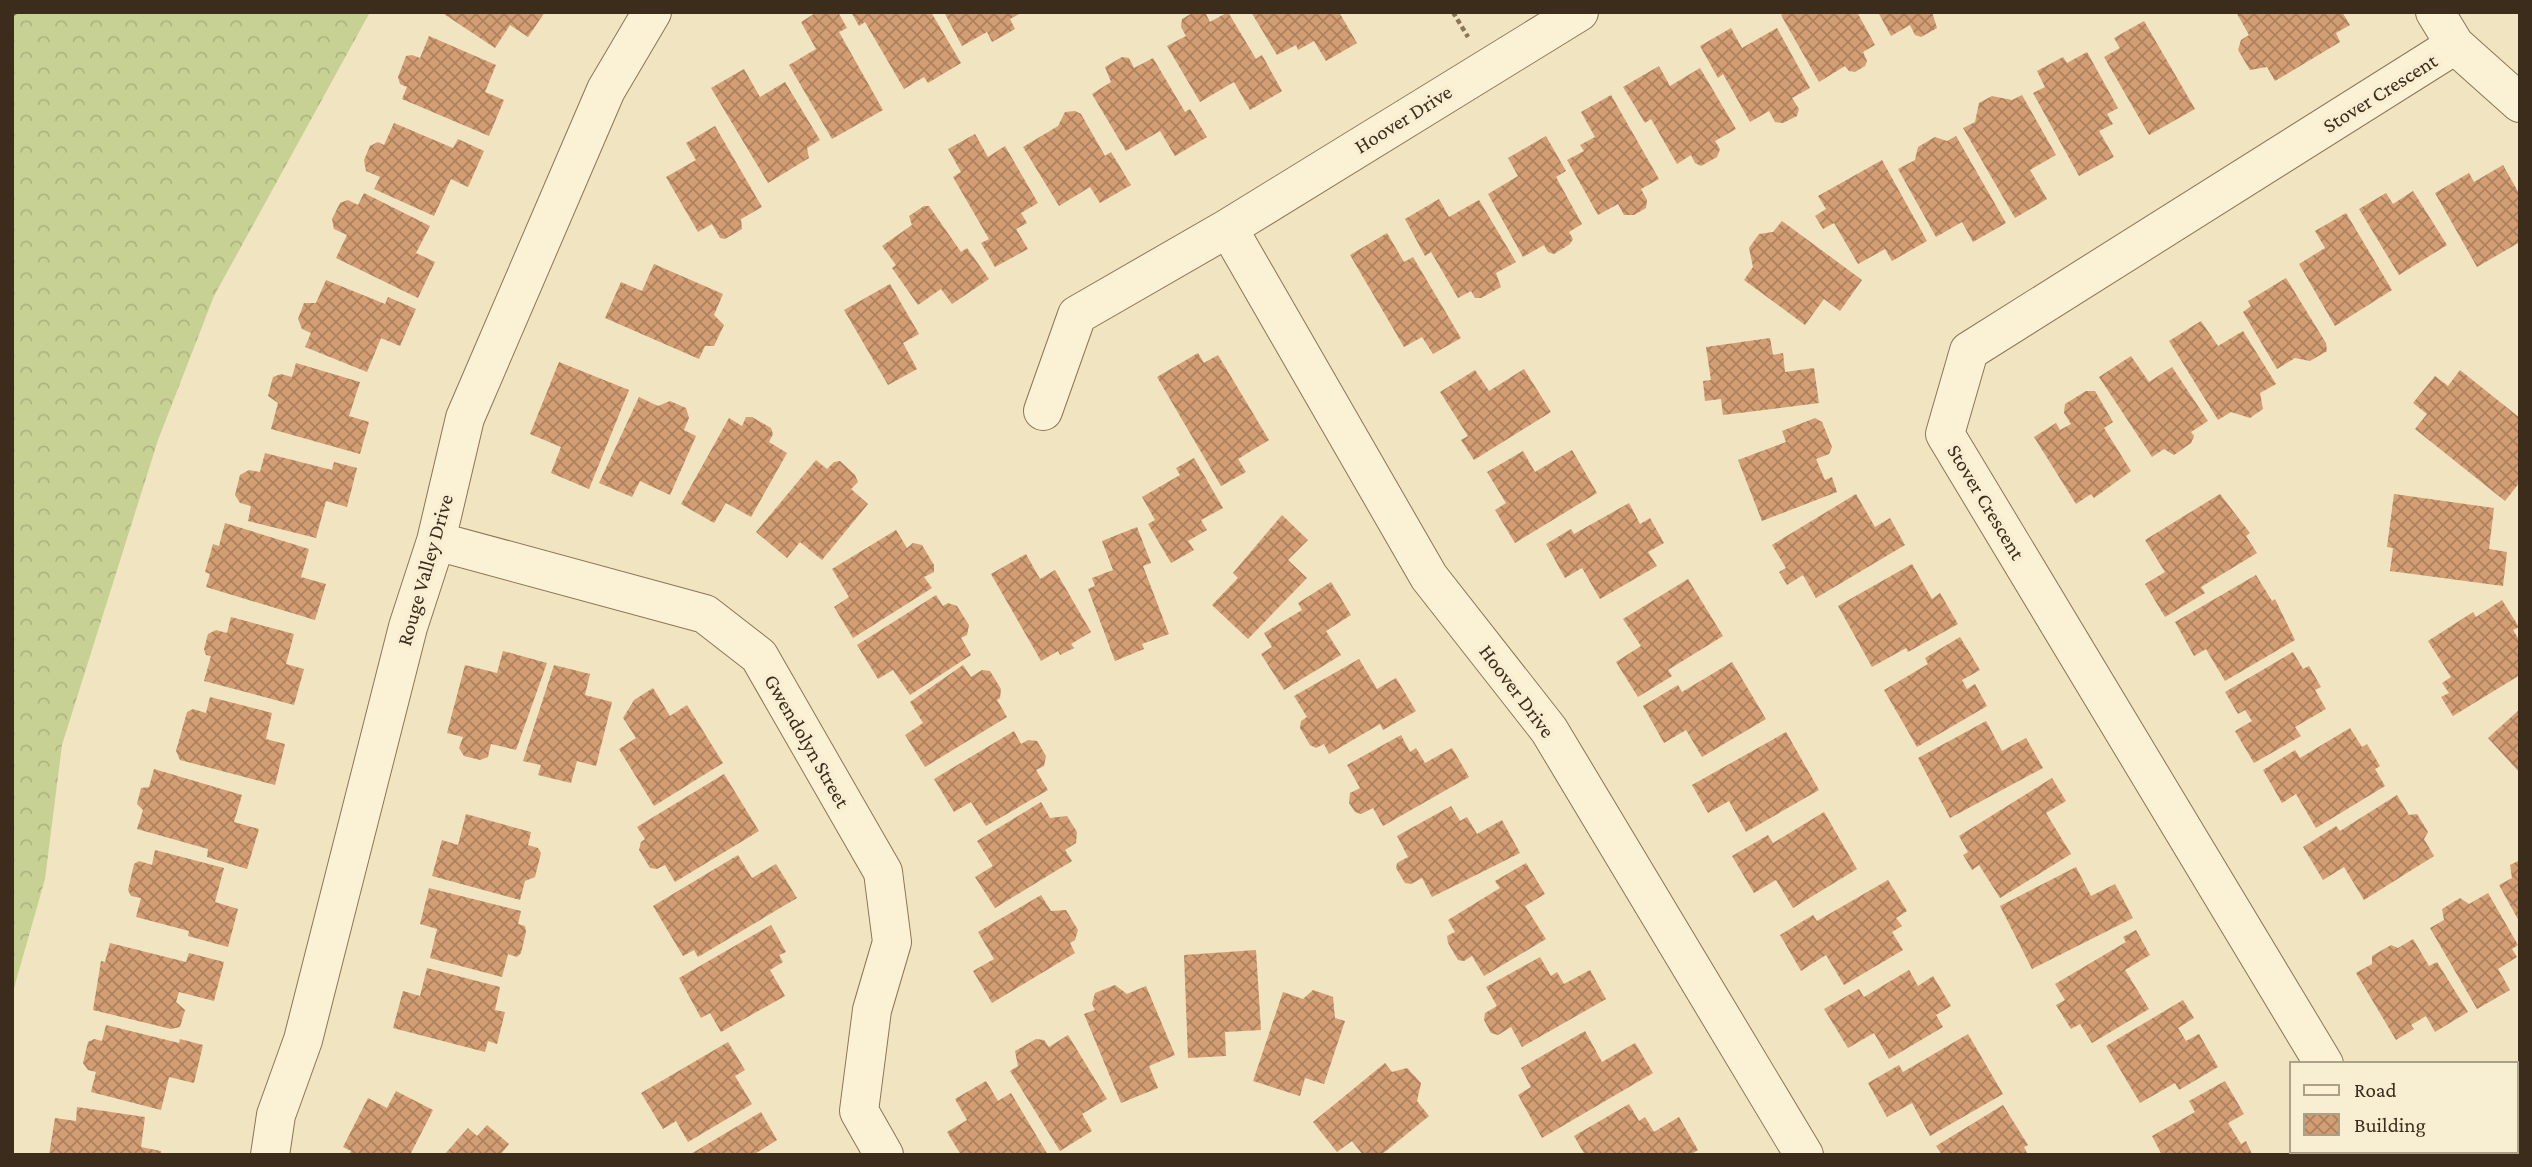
<svg xmlns="http://www.w3.org/2000/svg" width="2532" height="1167" viewBox="0 0 2532 1167" font-family="'Crimson Pro',serif">
	<style>
		.forest { fill: url(#forest-crowns) }
		.building { fill: url(#building-cross-hatch) }
		.lines { fill: none; stroke-linecap: round; stroke-linejoin: round }
		.street-casing { stroke: #8c7557; stroke-width: 40 }
		.path { stroke: #8c7557; stroke-width: 4.5; stroke-dasharray: 5 3.5; stroke-linecap: butt }
		.street { stroke: #fbf1d5; stroke-width: 38 }
		.labels { text-anchor: middle; stroke-width: 7; stroke-linejoin: round; paint-order: stroke }
		.street-label { font-size: 21px; fill: #3b2c1c; stroke: #f8eed1 }
	</style>
	<defs>
		<pattern id="forest-crowns" width="20" height="18" patternUnits="userSpaceOnUse" patternTransform="scale(1.75)"><rect width="20" height="18" fill="#c8d194"/><path d="M2 6a3 3 0 1 1 6 0M12 15a3 3 0 1 1 6 0" fill="none" stroke="#adb47f"/></pattern>
		<pattern id="building-cross-hatch" width="8" height="8" patternUnits="userSpaceOnUse" patternTransform="scale(1.75)"><rect width="8" height="8" fill="#d39e73"/><path d="M0 0l8 8M0 8l8-8" fill="none" stroke="#ac815e"/></pattern>
	</defs>
	<rect width="100%" height="100%" fill="#f1e4c1"/>
	<path class="forest" d="M12 12H370L214 296 158 440 62 745 45 879 12 995Z"/>
	<path class="building" d="M441 12H545L528 37 510 25 495 48Z
		M817 12H838L847 28 839 32 883 110 832 139 789 65 816 49 801 22Z
		M851 12H931L961 63 928 83 924 77 904 89 865 22 859 26Z
		M944 12H1023L1010 19 1015 29 992 42 987 32 962 46Z
		M1194 12H1205L1210 22 1228 12 1256 59 1262 55 1282 91 1250 110 1234 82 1200 102 1167 46 1186 36 1181 27 1182 19Z
		M1251 12H1339L1357 43 1326 61 1314 41 1298 50 1296 45 1277 55Z
		M1786 12H1857L1875 45 1863 52 1867 61 1865 66 1855 72 1849 71 1845 66 1819 82 1781 15Z
		M1878 12H1932L1937 28 1921 37 1915 35 1910 25 1891 36Z
		M2236 12H2342L2350 25 2336 33 2340 42 2275 81 2267 67 2250 70 2238 50 2241 40 2249 35Z
		M2144 21 2195 109 2149 135 2104 57 2120 48 2114 38Z
		M1731 28 1742 48 1777 28 1810 88 1792 98 1799 109 1797 116 1783 123 1775 122 1769 111 1750 122 1723 74 1718 78 1700 46Z
		M429 36 496 65 485 92 504 100 489 136 402 99 407 87 400 84 398 77 406 56 412 55 420 58Z
		M2087 52 2118 108 2107 114 2113 124 2099 131 2114 157 2079 176 2033 93 2045 87 2037 71 2063 57 2067 63Z
		M1122 57 1129 58 1134 68 1153 58 1185 112 1190 109 1207 137 1175 156 1160 131 1126 151 1092 94 1111 82 1105 67Z
		M1659 66 1670 86 1700 68 1736 129 1715 141 1720 149 1717 157 1701 166 1695 163 1691 155 1677 164 1651 119 1645 123 1623 87Z
		M744 69 760 97 785 82 820 140 807 148 809 158 768 183 711 88Z
		M1611 95 1659 179 1641 189 1647 200 1646 208 1634 215H1624L1618 204 1598 215 1567 160 1584 151 1580 145 1595 137 1581 112Z
		M2022 95 2056 155 2030 170 2047 199 2015 218 1963 128 1975 122 1979 103 1992 96 2012 100Z
		M1075 111 1081 114 1105 156 1111 152 1131 185 1100 203 1090 187 1059 206 1023 147 1058 126 1065 112Z
		M394 123 453 148 458 139 484 151 468 187 451 179 434 216 374 189 380 177 366 171 364 160 370 146 378 142 384 145Z
		M715 126 762 207 741 219 742 229 725 239 720 238 712 224 698 232 666 177 696 160 686 143Z
		M975 134 988 157 1005 146 1038 203 1021 213 1027 223 1016 229 1028 249 995 267 981 243 989 239 953 177 961 172 948 149Z
		M1546 136 1566 171 1556 177 1582 224 1569 232 1573 239 1570 244 1554 254 1548 252 1544 245 1523 257 1488 194 1518 176 1508 158Z
		M1956 136 2006 223 1973 242 1962 222 1936 237 1898 169 1915 160 1918 147 1935 137 1947 141Z
		M1882 160 1927 241 1892 261 1885 249 1858 264 1834 223 1823 229 1815 216 1826 209 1818 196Z
		M2503 165 2520 195V242L2477 267 2435 193 2469 173 2474 182Z
		M2413 191 2447 245 2399 275 2359 209 2386 193 2393 204Z
		M364 193 430 226 416 253 435 262 418 298 336 258 347 235 334 229 332 219 340 203 348 200 358 205Z
		M1439 199 1449 217 1479 200 1516 262 1496 273 1501 287 1481 298H1475L1471 291 1458 298 1431 252 1425 256 1405 219Z
		M924 206H929L961 252 967 248 989 279 952 304 941 289 918 305 892 268 896 265 882 246 912 225 909 216Z
		M2346 213 2392 290 2335 326 2299 264 2325 248 2315 231Z
		M1782 221 1862 280 1840 311 1824 299 1805 325 1744 280 1753 267 1749 248 1759 234 1773 232Z
		M1387 233 1404 262 1413 257 1461 338 1433 354 1422 337 1404 347 1350 255Z
		M654 264 723 294 714 315 724 325 714 346H705L699 359 605 318 621 282 642 291Z
		M2286 278 2326 343 2327 351 2310 361 2295 358 2277 369 2243 312 2251 306 2248 301Z
		M326 280 385 304 388 297 416 309 400 346 381 338 367 372 305 347 311 333 302 329 298 319 304 303H316Z
		M890 284 919 334 903 343 917 369 888 385 844 310Z
		M2201 321 2218 346 2243 331 2276 384 2260 393 2263 409 2250 418 2231 412 2218 420 2169 341Z
		M1770 338 1773 355 1783 353 1785 372 1814 368 1819 403 1723 415 1721 399 1705 401 1703 381 1711 380 1706 347Z
		M1198 353 1204 363 1218 355 1269 440 1238 459 1246 472 1221 486 1157 377Z
		M2131 356 2149 382 2172 367 2208 421 2191 432 2194 436 2191 443 2174 455 2164 449 2152 457 2099 377Z
		M559 362 629 390 589 489 551 473 561 447 530 434Z
		M296 363 360 382 349 416 369 422 360 454 271 429 278 403 268 396 273 377 281 374 292 377Z
		M1524 369 1551 412 1474 460 1461 440 1468 436 1440 392 1475 370 1489 391Z
		M2460 370 2520 418V482L2505 501 2415 429 2427 414 2413 403 2435 376 2448 386Z
		M2086 391H2095L2113 422 2104 428 2131 471 2094 498 2091 494 2076 504 2034 437 2056 423 2060 430 2071 424 2064 413 2065 404Z
		M639 397 658 406 670 401 686 408 689 418 684 430 696 436 670 495 640 481 632 497 599 483Z
		M746 417H752L771 428 773 434 769 442 787 453 751 517 726 503 714 523 681 504 729 418 742 426Z
		M1815 418 1822 422 1832 447 1829 454 1816 459 1825 480 1832 477 1837 492 1762 521 1738 460 1786 442 1782 431Z
		M1572 450 1597 493 1515 543 1495 510 1506 503 1487 472 1523 451 1535 472Z
		M265 453 332 470 334 462 357 468 347 507 326 501 316 538 248 521 251 506 240 503 235 495 240 475 249 470 260 472Z
		M1194 458 1223 508 1201 520 1207 530 1188 541 1194 550 1171 563 1148 524 1155 520 1142 497 1180 475 1176 468Z
		M816 460 827 469 834 462 840 461 855 475 858 482 851 489 868 504 822 560 800 542 787 558 756 532Z
		M1856 494 1875 527 1890 518 1905 545 1816 598 1803 575 1787 585 1779 572 1786 568 1772 545Z
		M2220 494 2250 533 2246 536 2257 553 2201 587 2205 593 2165 617 2145 584 2165 572 2145 540Z
		M2394 494 2494 508 2489 549 2507 552 2503 586 2390 571 2393 548 2387 547Z
		M1629 503 1640 524 1650 518 1664 543 1648 552 1657 566 1600 599 1582 568 1565 578 1546 544 1571 529 1574 534Z
		M1282 515 1308 540 1288 560 1307 578 1248 639 1212 605 1238 578 1233 573Z
		M225 523 309 549 301 577 326 584 315 620 206 587 210 574 205 572 213 544 219 546Z
		M1137 527 1151 563 1143 566 1169 634 1142 644 1144 649 1115 661 1088 589 1095 586 1092 578 1113 570 1102 541Z
		M896 530 907 548 913 543 922 545 934 565V572L924 577 932 588 853 638 834 607 849 597 832 569Z
		M1026 554 1040 579 1055 570 1091 632 1071 644 1074 648 1060 655 1058 651 1041 661 991 574Z
		M1912 564 1932 599 1940 593 1958 624 1908 652 1906 648 1872 667 1838 606Z
		M2256 575 2272 601 2275 599 2295 640 2225 681 2206 649 2194 656 2175 622Z
		M1688 579 1723 636 1668 670 1672 676 1638 697 1616 662 1641 646 1623 619Z
		M1331 582 1351 615 1326 631 1341 655 1284 690 1261 654 1272 647 1264 633 1302 610 1298 603Z
		M936 595 943 606 948 603 957 606 969 625 967 635 961 638 971 655 910 695 893 670 878 679 857 645Z
		M2502 600 2519 627 2513 630 2520 641V675L2453 716 2441 697 2449 693 2442 683 2451 677 2428 641 2473 612 2476 617Z
		M231 617 294 634 286 664 304 669 294 705 204 681 211 656 206 655 204 649 208 634 216 630 227 633Z
		M1960 637 1980 670 1962 680 1967 689 1975 684 1987 706 1917 747 1884 690 1928 664 1925 658Z
		M503 651 547 663 516 750 491 744 488 757 480 760 464 756 459 748 463 737 447 733 465 665 497 673Z
		M2293 652 2303 669 2309 666 2321 687 2315 690 2326 709 2295 727 2301 736 2254 763 2235 731 2252 721 2245 710 2238 714 2225 692Z
		M1359 659 1377 689 1396 678 1416 711 1383 730 1380 724 1329 754 1324 744 1316 748 1310 745 1300 728 1301 721 1307 717 1294 696Z
		M1732 662 1766 719 1702 757 1686 730 1664 743 1643 706 1678 685 1682 692Z
		M554 665 590 674 585 695 612 702 596 766 577 761 571 783 538 775 541 765 523 761Z
		M963 665 971 677 982 670 990 671 1001 689 1000 698 997 700 1007 717 925 767 905 735 923 723 910 702Z
		M653 688 670 716 687 705 723 763 654 806 619 749 636 738 623 718 634 700Z
		M210 697 272 713 266 739 285 744 275 785 180 760 176 751 187 712 193 709 206 713Z
		M2520 709V773L2488 738Z
		M1986 721 2002 751 2026 738 2043 768 1950 818 1918 758Z
		M2350 728 2362 747 2367 744 2380 766 2375 769 2385 786 2316 828 2296 794 2282 803 2263 770 2295 750 2300 758Z
		M1014 731 1021 744 1028 740 1037 741 1046 756 1044 766 1036 770 1048 790 986 826 971 802 954 812 934 779Z
		M1786 732 1819 790 1746 832 1729 801 1708 813 1692 785Z
		M1401 735 1410 752 1416 748 1425 763 1452 748 1469 777 1383 826 1373 808 1361 814 1355 812 1349 803 1350 793 1360 788 1347 765Z
		M154 769 242 795 234 822 259 829 247 869 207 857 208 849 137 829 143 810 137 804 141 788 149 787Z
		M724 774 759 831 675 882 665 865 657 869 650 868 639 850 641 842 645 839 637 827Z
		M2052 778 2066 801 2046 813 2071 854 2000 898 1979 865 1972 870 1963 855 1968 852 1959 836Z
		M2397 795 2409 815 2417 814 2428 832 2424 839 2434 856 2364 900 2344 867 2323 880 2303 847 2336 826 2340 831Z
		M1041 802 1050 818 1067 816 1077 832 1076 843 1065 850 1072 861 995 908 975 877 993 866 977 841Z
		M1451 806 1460 821 1467 817 1477 834 1502 820 1520 853 1432 897 1422 878 1411 884 1405 883 1396 868 1397 863 1408 857 1397 836Z
		M1824 812 1857 869 1793 908 1776 880 1754 893 1732 856 1768 835 1773 843Z
		M466 814 531 832 528 845 538 848 541 853 535 877 525 881 520 900 432 876 442 840 458 845Z
		M155 850 224 868 215 902 238 909 228 947 188 936 189 931 136 917 141 898 131 896 128 890 134 864 139 861 152 865Z
		M738 855 752 878 776 864 797 898 698 957 694 950 683 956 653 906Z
		M2520 860V923L2499 885 2512 878 2510 865Z
		M1526 863 1545 894 1525 906 1546 939 1484 976 1472 956 1464 961 1458 960 1448 943 1447 936 1455 932 1448 920 1500 888 1495 881Z
		M2076 867 2091 896 2115 884 2133 918 2032 969 2000 906Z
		M1888 880 1907 911 1896 918 1902 926 1892 932 1903 950 1844 985 1826 955 1801 971 1780 935 1813 915 1817 921Z
		M429 888 521 911 518 924 525 926 526 932 521 953 517 957 508 954 502 977 430 958 437 929 420 924Z
		M2488 893 2518 945 2512 949 2517 957 2498 969 2510 990 2477 1009 2430 928 2444 920 2442 909 2460 898 2469 904Z
		M1041 895 1051 911 1066 910 1078 930 1075 940 1070 943 1075 953 992 1003 973 971 994 959 978 932Z
		M771 925 786 952 779 955 783 962 770 970 785 996 721 1032 710 1013 701 1018 679 978Z
		M2136 930 2150 955 2125 970 2149 1009 2092 1043 2080 1024 2071 1029 2056 1005 2065 1000 2055 984 2126 942 2123 937Z
		M2413 939 2429 966 2437 962 2468 1012 2435 1032 2426 1016 2411 1025 2414 1029 2396 1040 2356 973 2372 964V956L2391 945 2398 948Z
		M110 943 186 962 189 953 224 962 214 1001 179 992 176 1002 185 1010 180 1027 171 1029 93 1010 101 961 105 962Z
		M1256 950 1261 1030 1225 1032 1226 1056 1188 1058 1184 955Z
		M1540 957 1551 976 1557 972 1564 984 1590 970 1606 999 1522 1047 1511 1027 1498 1035 1491 1033 1484 1020 1485 1013 1497 1006 1486 987Z
		M427 968 500 987 495 1010 505 1012 497 1044 488 1041 485 1052 393 1028 403 991 420 996Z
		M1909 970 1918 986 1933 976 1951 1006 1936 1015 1943 1027 1889 1059 1874 1033 1848 1048 1824 1009 1859 989 1864 997Z
		M1115 985 1127 994 1146 986 1175 1055 1149 1066 1158 1088 1121 1103 1084 1014 1095 1010 1092 1004 1095 993Z
		M1313 990 1333 997 1335 1018 1345 1021 1324 1084 1305 1078 1300 1096 1253 1081 1283 992 1303 999Z
		M2183 1000 2194 1018 2178 1028 2186 1041 2199 1034 2218 1067 2179 1090 2175 1083 2140 1103 2106 1046Z
		M106 1025 179 1043 180 1039 203 1045 194 1083 169 1077 161 1110 91 1092 96 1072 88 1070 83 1063 88 1042 94 1039 102 1041Z
		M1585 1031 1602 1062 1635 1043 1653 1073 1542 1138 1518 1095 1531 1087 1521 1068Z
		M1968 1034 2003 1094 1930 1136 1912 1103 1887 1117 1868 1083 1899 1065 1903 1072Z
		M1068 1035 1107 1099 1082 1114 1092 1131 1060 1151 1010 1071 1018 1066 1015 1051 1036 1039 1044 1040 1049 1047Z
		M728 1042 745 1070 735 1076 752 1104 688 1142 676 1121 663 1129 641 1093Z
		M1385 1063 1392 1072 1407 1068 1421 1083 1417 1101 1429 1116 1381 1155H1363L1352 1141 1337 1152 1313 1122Z
		M986 1081 998 1101 1011 1093 1048 1155H961L947 1132 967 1120 955 1099Z
		M2225 1081 2244 1114 2228 1123 2241 1144 2246 1141 2252 1154 2162 1155 2152 1136 2195 1112 2189 1101Z
		M396 1091 433 1110 410 1155H349L351 1151 343 1147 368 1098 387 1108Z
		M1629 1104 1639 1121 1645 1117 1654 1132 1679 1117 1698 1150 1690 1155H1585L1574 1136Z
		M2003 1105 2028 1145 2024 1147 2028 1155H1942L1936 1146Z
		M77 1107 145 1117 141 1147 161 1151V1155H49L55 1118 76 1121Z
		M761 1112 777 1140 753 1155H689Z
		M487 1125 509 1144 500 1155H444L468 1128 477 1136Z"/>
	<g class="lines">
		<g class="street-casing">
			<path id="street" d="M2435 12 2455 45 2520 103
				M1228 228 1429 577 1549 730 1804 1155
				M1043 411 1077 315 1228 228 1579 12
				M436 541 705 614 759 656 883 872 892 942 872 1010 859 1111 884 1155
				M2324 1064 1945 434 1969 351 2455 45
				M2516 1085 2520 1083
				M270 1155 276 1115 303 1040 408 627 436 541 465 418 606 90 652 12
				M2393 1155 2400 1151"/>
		</g>
		<path class="path" d="M1453 12 1468 37
			M12 15 16 12"/>
		<use href="#street" class="street"/>
	</g>
	<g class="labels">
		<g class="street-label">
			<text transform="translate(2380 93) rotate(-32)" y="7">Stover Crescent</text>
			<text transform="translate(1403 119) rotate(-32)" y="7">Hoover Drive</text>
			<text transform="translate(1986 502) rotate(59)" y="7">Stover Crescent</text>
			<text transform="translate(425 570) rotate(-74)" y="7">Rouge Valley Drive</text>
			<text transform="translate(1517 691) rotate(53)" y="7">Hoover Drive</text>
			<text transform="translate(807 741) rotate(60)" y="7">Gwendolyn Street</text>
		</g>
	</g>
	<rect width="2532" height="1167" fill="none" stroke="#3b2c1c" stroke-width="28"/>
	<rect x="2290" y="1062" width="228" height="91" fill="#f8eed1" stroke="#aca089" stroke-width="2"/>
	<rect x="2304" y="1085" width="35" height="10" fill="#fbf1d5" stroke="#aca089" stroke-width="2"/>
	<text x="2354" y="1097" font-size="21" fill="#3b2c1c">Road</text>
	<rect x="2304" y="1114" width="35" height="21" fill="url(#building-cross-hatch)" stroke="#aca089" stroke-width="2"/>
	<text x="2354" y="1132" font-size="21" fill="#3b2c1c">Building</text>
</svg>
